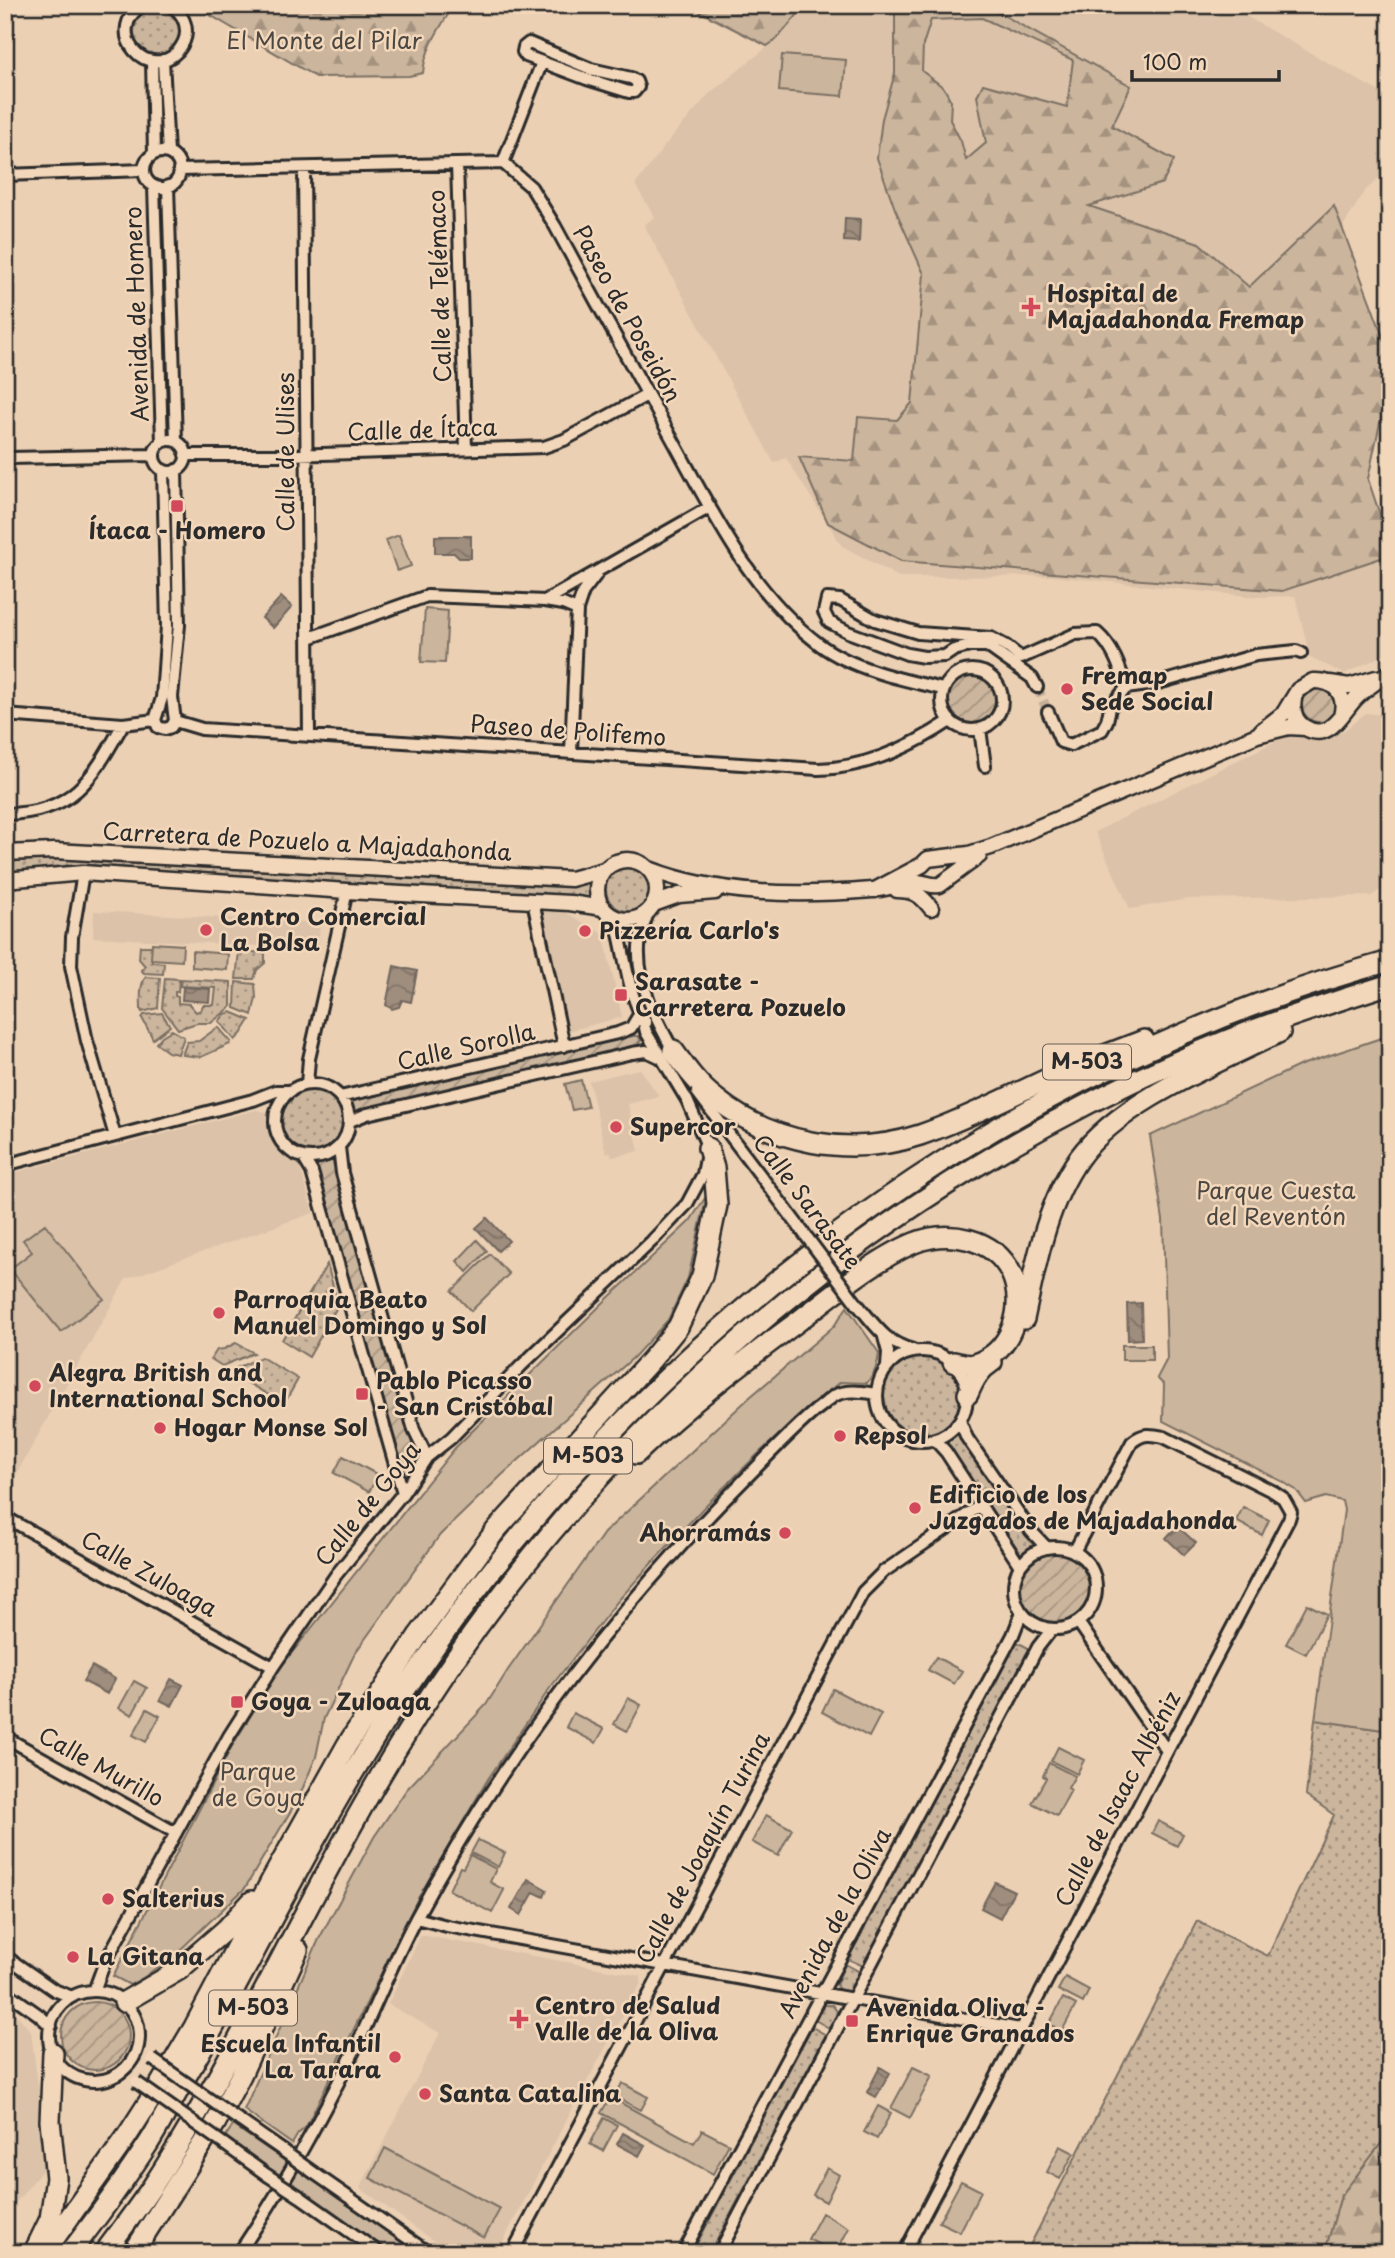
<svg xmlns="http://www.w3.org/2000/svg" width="1395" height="2258" viewBox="0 0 1395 2258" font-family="'Playpen Sans',sans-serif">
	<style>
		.built { fill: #dbc2a9 }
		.grass { fill: url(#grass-dots); stroke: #7b7064; stroke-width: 2 }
		.forest { fill: url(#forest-firs); stroke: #7b7064; stroke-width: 2; fill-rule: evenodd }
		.park { fill: #cbb59d; stroke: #7b7064; stroke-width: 2 }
		.garden { fill: url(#garden-furrows); stroke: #7b7064; stroke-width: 2 }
		.water { fill: url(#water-waves); stroke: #71665d; stroke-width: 2 }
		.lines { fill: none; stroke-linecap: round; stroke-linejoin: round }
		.stream { stroke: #71665d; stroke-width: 2.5 }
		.minor-tunnel { stroke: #c5af99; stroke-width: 10; stroke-dasharray: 10 5; stroke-linecap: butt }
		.minor-casing { stroke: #2b2b2b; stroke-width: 16 }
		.tertiary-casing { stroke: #2b2b2b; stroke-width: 19 }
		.motorway-casing { stroke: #2b2b2b; stroke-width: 24 }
		.minor { stroke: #f3d7ba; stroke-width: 10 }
		.tertiary { stroke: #f3d7ba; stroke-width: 14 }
		.motorway { stroke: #f3d7ba; stroke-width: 19 }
		.minor-bridge-casing { stroke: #2b2b2b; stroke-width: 16; stroke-linecap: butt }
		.minor-bridge { stroke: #f3d7ba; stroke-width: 10 }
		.poi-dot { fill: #d1495b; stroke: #f3d7ba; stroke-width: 2.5 }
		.labels { text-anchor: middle; stroke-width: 5; stroke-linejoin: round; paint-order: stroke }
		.shield { fill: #f3d7ba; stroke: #675f56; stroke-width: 2 }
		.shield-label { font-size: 21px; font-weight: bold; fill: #2b2b2b }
		.park-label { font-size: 23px; fill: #4b4742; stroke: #f3d7ba }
		.street-label { font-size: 23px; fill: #2b2b2b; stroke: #f3d7ba }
		.poi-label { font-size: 23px; font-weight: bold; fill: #2b2b2b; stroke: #f3d7ba; text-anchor: start }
	</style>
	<defs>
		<pattern id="grass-dots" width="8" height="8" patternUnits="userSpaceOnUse" patternTransform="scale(1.75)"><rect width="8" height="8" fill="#cbb59d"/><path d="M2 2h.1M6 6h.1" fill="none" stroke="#a59380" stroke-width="1.8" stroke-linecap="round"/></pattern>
		<pattern id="forest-firs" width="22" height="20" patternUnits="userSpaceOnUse" patternTransform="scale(1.75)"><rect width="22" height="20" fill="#cbb59d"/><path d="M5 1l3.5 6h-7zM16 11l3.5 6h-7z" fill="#a59380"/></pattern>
		<pattern id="garden-furrows" width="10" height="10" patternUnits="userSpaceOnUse" patternTransform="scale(1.75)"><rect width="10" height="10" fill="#cbb59d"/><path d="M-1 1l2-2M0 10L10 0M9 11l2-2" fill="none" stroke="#a59380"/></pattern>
		<pattern id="water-waves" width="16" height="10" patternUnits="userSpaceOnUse" patternTransform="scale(1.75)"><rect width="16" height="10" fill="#9f8e7e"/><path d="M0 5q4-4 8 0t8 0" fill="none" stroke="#827467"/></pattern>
	</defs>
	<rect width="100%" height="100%" fill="#ebd0b4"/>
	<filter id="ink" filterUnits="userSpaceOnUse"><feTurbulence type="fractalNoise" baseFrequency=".0143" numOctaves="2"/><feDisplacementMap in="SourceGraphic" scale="14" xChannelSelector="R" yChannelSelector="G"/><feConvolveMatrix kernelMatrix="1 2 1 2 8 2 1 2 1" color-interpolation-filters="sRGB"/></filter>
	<g filter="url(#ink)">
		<path class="built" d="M806 5H1226L1390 98V168L1365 191 1339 233 1346 237 1390 355V377L1368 479 1390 545V652L1344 674 1310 657 1295 596 1257 597 1053 576 899 577 842 546 786 458 774 463 644 225 655 217 635 185 670 139 709 94 776 40Z
			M1366 713 1390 716V884L1371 896 1188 899 1130 909 1095 832 1290 734 1321 741 1342 732Z
			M94 911 320 923 318 949 93 937Z
			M544 911 565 912 603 934 622 1017 565 1032 540 915Z
			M640 1069 659 1096 628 1104 639 1151 612 1157 610 1152 606 1153 589 1081Z
			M256 1110 266 1112 270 1119V1131L273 1140 281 1151 299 1163 313 1213 126 1279 5 1494V1175Z
			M421 1935 641 1976V1983L574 2105 497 2253H451L360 2188 440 2033 388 2004Z
			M5 2007 19 2017 31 2032 48 2163 5 2216Z"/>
		<path class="grass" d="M134 32a23 23 0 1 1 46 0a23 23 0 1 1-46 0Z
			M163 204 170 420H166L160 205Z
			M58 858 575 886 592 882V900L5 875V862Z
			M606 889a22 22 0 1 1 44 0a22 22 0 1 1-44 0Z
			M140 946H152V962L164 963 163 974 144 973 141 970 145 966 139 959Z
			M239 951 265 953V963L257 970 254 979H236Z
			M146 977 160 978 158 1008 142 1012 141 1010C141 999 139 985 146 977Z
			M165 978 179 979 178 992H175V996L178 997V1003L189 1004 196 1012 201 1010 203 1005H214L216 988 180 986 181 979 231 982V1007L211 1023H197L178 1029 162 1008Z
			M236 982 255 984 256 998 252 1015 235 1008Z
			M231 1012 250 1020 241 1034 235 1040 219 1021 225 1014Z
			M162 1013 170 1026 153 1039 142 1018 144 1015Z
			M218 1027 231 1042 230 1044 201 1057 182 1055 187 1042 199 1041Z
			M172 1030 184 1037 178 1054 168 1052 156 1043 162 1036Z
			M282 1121a31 31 0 1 1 62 0a31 31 0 1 1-62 0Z
			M327 1264 338 1305 309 1357 282 1340Z
			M236 1343 254 1353 222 1366 211 1359 217 1350 224 1349Z
			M884 1395a39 39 0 1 1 78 0a39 39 0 1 1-78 0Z
			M261 1357 298 1379 284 1404 231 1373 232 1370Z
			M957 1433 1034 1546 1021 1554 945 1441Z
			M1017 1642 1032 1650 863 1966 848 1959Z
			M1315 1720 1390 1731V2132L1341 2196 1326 2248 1315 2253H1026L1197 1921 1268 1956 1334 1815 1306 1795Z
			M845 1964 860 1972 850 1991C844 1992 838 1990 836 1985Z
			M825 2005H832L837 2011 836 2016 829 2028 815 2020Z
			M812 2027 826 2035 710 2253H692Z"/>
		<path class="forest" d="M193 5H454C441 26 425 48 423 73L409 76 316 77Z
			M687 5H806L776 40 767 46Z
			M895 5H978L1003 15 1131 86 1112 126 1174 160 1163 183 1089 206 1199 243 1249 287 1334 206 1390 355V376L1368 479 1390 545V555L1282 591 901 561 828 523 799 457 854 461 858 417 897 420 912 403 924 274 895 209 877 158 882 119 895 73ZM982 18 1073 60 1067 107 983 84 977 96 986 143 966 160 961 141 950 120 951 101 944 88 922 71 923 45 931 20Z
			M1390 2132V2253H1315L1326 2248 1341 2196Z"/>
		<path class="park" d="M782 55 846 60 843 96 779 91Z
			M399 535 411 566 397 571 386 540Z
			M425 609 448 611 445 663 421 662Z
			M152 943 183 945 182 961 151 959Z
			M192 951 228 954 227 970 192 967Z
			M1390 1035V1731L1315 1720 1344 1510 1342 1501 1326 1497 1306 1503 1296 1490 1281 1481 1163 1421 1164 1385 1157 1378 1167 1359 1163 1220 1150 1136 1301 1065Z
			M581 1080 588 1107 572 1110 565 1084Z
			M707 1195 688 1278 668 1320 634 1357 502 1475 440 1535 355 1653 324 1718 316 1757 299 1797 245 1888 180 1950 143 1978 130 1985 113 1976 231 1748 279 1669 455 1448 605 1301 690 1221Z
			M45 1224 104 1299 61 1332 10 1269 32 1252 23 1240Z
			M477 1240 487 1251 467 1272 457 1261Z
			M490 1254 509 1274 471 1311 452 1291Z
			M847 1307 879 1353C878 1365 874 1375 867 1383L841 1382 823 1395 760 1452 705 1506 649 1566 617 1602 550 1688 488 1779 417 1900 306 2127 298 2134 292 2144 244 2110 319 1939 374 1837 407 1789 486 1705 508 1670 604 1533 750 1397 834 1326Z
			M1122 1345H1152V1360H1122Z
			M343 1456 378 1475 369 1492 334 1473Z
			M1243 1507 1269 1520 1262 1535 1236 1521Z
			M1307 1604 1327 1614 1306 1654 1286 1644Z
			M936 1657 962 1671 954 1684 928 1670Z
			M134 1681 147 1688 132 1715 119 1708Z
			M833 1689 881 1714 869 1737 822 1712Z
			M628 1698 641 1705 627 1731 614 1724Z
			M147 1709 160 1716 146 1742 133 1735Z
			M573 1713 604 1729 596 1743 566 1727Z
			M1058 1747 1084 1760 1077 1774 1051 1761Z
			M1049 1763 1075 1776 1068 1788 1071 1790 1057 1816 1032 1803 1046 1778 1043 1776Z
			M766 1815 792 1829 778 1856 752 1842Z
			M1158 1821 1183 1834 1177 1846 1152 1833Z
			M478 1840 505 1853 498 1867 471 1853Z
			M470 1855 496 1869 490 1882 504 1890 492 1913 449 1890 460 1867 463 1868Z
			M1065 1977 1089 1990 1083 2003 1058 1990Z
			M1063 1998 1076 2005 1062 2031 1049 2024Z
			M913 2067 932 2076 910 2118 891 2108Z
			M622 2083 648 2097 641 2110 615 2097Z
			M610 2097 694 2143 702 2130 729 2144 713 2174 601 2113Z
			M878 2106 891 2113 877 2139 864 2132Z
			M604 2118 617 2125 603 2151 590 2144Z
			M233 2125 418 2253H388L224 2139Z
			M1060 2146 1074 2153 1060 2179 1047 2172Z
			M385 2148 500 2209 484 2238 370 2178Z
			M827 2168 839 2175 826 2202 813 2195Z
			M961 2181 981 2191 960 2232 939 2222Z
			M822 2213 849 2228 836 2253 808 2239Z"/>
		<path class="garden" d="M948 699a24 24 0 1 1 48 0a24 24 0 1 1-48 0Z
			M1302 705a17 17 0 1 1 34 0a17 17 0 1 1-34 0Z
			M633 1036H638L641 1040 637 1046 359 1111H355L352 1107 353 1102 356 1100Z
			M332 1159 418 1465 410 1476 405 1474 402 1470 316 1163Z
			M1019 1588a35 35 0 1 1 70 0a35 35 0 1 1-70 0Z
			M61 2036a34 34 0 1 1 68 0a34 34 0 1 1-68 0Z"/>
		<path class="water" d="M845 218 860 219 859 242 844 241Z
			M435 536H471V558H459L454 553H435Z
			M281 597 292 607 273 628 262 618Z
			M394 966 417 971 411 1002 402 1000 399 1007 392 1009 386 1005Z
			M183 987 210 989 209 1002 182 1000Z
			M487 1218 509 1241 498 1251 476 1228Z
			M1141 1303 1142 1339 1128 1340 1127 1304Z
			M1177 1526 1196 1543 1184 1555 1166 1538Z
			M92 1666 115 1679 107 1694 83 1681Z
			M171 1679 183 1685 172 1706 160 1700Z
			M528 1879 547 1890 544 1897 534 1892 521 1915 511 1909Z
			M995 1882 1014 1891 1000 1918 981 1908Z
			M880 2067 890 2073 876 2097 867 2092Z
			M623 2133 645 2145 639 2156 617 2144Z"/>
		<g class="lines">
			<path class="stream" d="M1339 2253 1353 2247 1364 2253
				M1384 2253 1390 2252"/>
			<path class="minor-tunnel" d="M1037 687 1048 712"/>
			<g class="minor-casing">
				<path id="minor" d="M142 5C102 33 149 83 178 51 182 46 186 39 186 32 186 21 180 11 170 5
					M529 43 591 69 631 78 636 81 638 87 634 92H629L587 79 526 56 523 52 524 47Z
					M163 60 168 153
					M152 61 154 154
					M144 170a18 18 0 1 1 36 0a18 18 0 1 1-36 0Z
					M503 163 542 62
					M457 164 466 449
					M304 168 309 735
					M179 170 503 163 531 187 555 226C593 296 631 365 670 435 711 509 750 592 819 644 852 669 903 680 943 689
					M5 175 144 170
					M154 186 162 442
					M168 186 176 441
					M154 456a16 16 0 1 1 32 0a16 16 0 1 1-32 0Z
					M185 455H291L544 447 564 440 647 395
					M10 458 154 455
					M545 601 710 507
					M309 638 427 596 545 601 563 604 577 610
					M942 700a30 30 0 1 1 60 0a30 30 0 1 1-60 0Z
					M1037 687 1032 678 987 646H970L954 650 945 656 924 657 907 654 848 632 829 622 824 612 827 599 840 600 875 620 918 633 991 638 1006 646 1021 658 1075 634 1097 633C1113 647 1120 667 1126 688L1110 708 1107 721 1102 730 1071 745 1061 742 1048 712
					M1126 688 1155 684 1256 655 1296 651 1301 653
					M5 715 123 724 155 720
					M155 720 162 698 167 626 163 470
					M155 720 158 727 165 729 171 727 175 721
					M175 721 202 729 818 769C865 768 911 747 950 721
					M175 721 172 697 179 625 176 470
					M980 729 985 766
					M571 752 577 610 583 592 596 575
					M5 814C74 813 92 779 123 724
					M83 873 72 937 71 966 87 1041 115 1136
					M533 901 564 1046
					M649 910C645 922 639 935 639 948 637 984 657 1021 674 1052
					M615 918C625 950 627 996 646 1023
					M307 1084 309 1059 347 891
					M275 1121a37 37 0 1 1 74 0a37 37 0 1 1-74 0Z
					M697 1092 782 1204
					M340 1097 618 1033 631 1028 640 1013
					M350 1121 367 1114 632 1053 646 1051 659 1057
					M339 1147 342 1173 414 1430 427 1457
					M303 1157 312 1172 403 1493
					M5 1165 253 1100 276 1091H291
					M857 1304C876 1326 884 1342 913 1350
					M884 1337 888 1352 887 1367
					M877 1396a45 45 0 1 1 90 0a45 45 0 1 1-90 0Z
					M960 1421 967 1438 1031 1531 1047 1548
					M935 1440 946 1452 1020 1566
					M5 1517 273 1667
					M1014 1588a41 41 0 1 1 82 0a41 41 0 1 1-82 0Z
					M1078 1622 1167 1751
					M5 1737 176 1833
					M416 1918 447 1926 1020 2029
					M5 1956 54 1990 72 1997
					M5 1991 39 2015 51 2026
					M94 1991 104 1964 229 1736 273 1667 336 1575 403 1493 427 1457 451 1438 521 1366 652 1241 687 1204 703 1174 708 1148 687 1100 646 1032 643 1019
					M49 2036a45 45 0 1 1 90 0a45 45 0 1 1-90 0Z
					M239 2120 282 2150
					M224 2144 267 2175
					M314 2173 429 2253
					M299 2196 380 2253
					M239 2253C281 2190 318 2124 351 2057 374 2011 392 1963 416 1918 503 1756 616 1608 745 1479 768 1456 791 1431 816 1410 822 1406 828 1400 834 1396 847 1389 863 1392 877 1394
					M512 2253 863 1592 883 1572 981 1505
					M683 2253 1013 1635 1022 1612
					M719 2253 1038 1647 1052 1629
					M904 2253 1289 1519 1291 1512 1283 1498 1274 1492 1164 1437C1150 1434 1143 1433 1132 1442L1074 1552"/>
			</g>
			<g class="tertiary-casing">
				<path id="tertiary" d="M1330 683 1349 686 1376 678
					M1294 698C1292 709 1294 720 1304 727 1329 743 1341 714 1355 699 1363 690 1375 683 1385 675
					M1261 731 1284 713 1298 690 1313 681C1335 680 1347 695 1341 716
					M5 853 54 851 571 879 604 870
					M597 890a30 30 0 1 1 60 0a30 30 0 1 1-60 0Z
					M649 869C720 896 798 896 872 890 886 889 900 883 914 882 924 881 931 887 940 885L979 856
					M5 880 83 873 347 891 570 903 603 908
					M875 890 922 865 928 859 969 854 991 847 1257 735 1289 727 1305 728
					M897 890C914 890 921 895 931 908
					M654 904 679 895 715 892"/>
			</g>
			<g class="motorway-casing">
				<path id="motorway" d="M673 1050C686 1068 698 1085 715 1098 771 1144 851 1158 920 1135 970 1118 1017 1092 1065 1071 1091 1060 1118 1050 1144 1040
					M1024 1319C1036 1264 1046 1205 1079 1158 1120 1101 1218 1063 1280 1032
					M968 1394C974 1380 979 1370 992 1362
					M636 1454C687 1405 743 1362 800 1320 833 1294 876 1259 914 1243 949 1229 994 1238 1011 1273 1027 1307 1011 1353 974 1364 968 1366 960 1363 953 1362
					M124 2002 179 1970 226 1929 252 1901
					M35 2250 50 2219 56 2178 50 2121 53 2053
					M44 2253 125 2139 159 2086 194 2027 272 1879 347 1745 418 1636 496 1530 652 1359 678 1327 702 1276 717 1205 714 1168 708 1148
					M70 2253C97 2218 124 2181 148 2144 162 2122 173 2099 186 2077 248 1969 302 1856 367 1750 596 1375 963 1079 1390 961
					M104 2253C121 2230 138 2208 154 2184 242 2048 307 1897 391 1758 576 1450 849 1206 1178 1061 1247 1030 1318 1007 1390 984
					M133 2253 215 2124 241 2075 298 1950"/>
			</g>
			<use href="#minor" class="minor"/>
			<use href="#tertiary" class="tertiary"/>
			<use href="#motorway" class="motorway"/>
			<g class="minor-bridge-casing">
				<path id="minor-bridge" d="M782 1204 857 1304
					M152 2059 239 2120
					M136 2082 224 2144
					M282 2150 314 2173
					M267 2175 299 2196"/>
			</g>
			<use href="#minor-bridge" class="minor-bridge"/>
		</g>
	</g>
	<g class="poi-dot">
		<path d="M1027.5 296.5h7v7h7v7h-7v7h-7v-7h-7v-7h7z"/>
		<rect x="170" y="499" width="14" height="14" rx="3.5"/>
		<circle cx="1067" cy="689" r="7"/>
		<circle cx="206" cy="930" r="7"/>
		<circle cx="585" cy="931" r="7"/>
		<rect x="614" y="988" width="14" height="14" rx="3.5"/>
		<circle cx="616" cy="1127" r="7"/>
		<circle cx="219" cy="1313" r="7"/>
		<circle cx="35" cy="1386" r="7"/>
		<rect x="355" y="1387" width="14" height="14" rx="3.5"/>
		<circle cx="160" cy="1428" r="7"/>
		<circle cx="840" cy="1436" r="7"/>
		<circle cx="915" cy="1508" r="7"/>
		<circle cx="785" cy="1533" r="7"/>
		<rect x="230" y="1695" width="14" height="14" rx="3.5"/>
		<circle cx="108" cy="1899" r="7"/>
		<circle cx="73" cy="1957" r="7"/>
		<path d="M515.5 2008.5h7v7h7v7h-7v7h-7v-7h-7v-7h7z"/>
		<rect x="845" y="2014" width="14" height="14" rx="3.5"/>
		<circle cx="395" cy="2057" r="7"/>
		<circle cx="425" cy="2094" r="7"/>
	</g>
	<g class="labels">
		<g class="shield">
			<rect x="1043" y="1044.5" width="88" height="35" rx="5"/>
			<rect x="544" y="1438.5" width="88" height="35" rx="5"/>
			<rect x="209" y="1990.5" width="88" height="35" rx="5"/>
		</g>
		<g class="shield-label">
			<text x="1087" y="1069">M-503</text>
			<text x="588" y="1463">M-503</text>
			<text x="253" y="2015">M-503</text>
		</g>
		<g class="park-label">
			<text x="324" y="49">El Monte del Pilar</text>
			<text x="1276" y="1199">Parque Cuesta<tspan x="1276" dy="26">del Reventón</tspan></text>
			<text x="258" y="1780">Parque<tspan x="258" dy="26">de Goya</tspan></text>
		</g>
		<g class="street-label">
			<text transform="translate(440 286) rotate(-92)" y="8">Calle de Telémaco</text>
			<text transform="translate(137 314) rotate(-92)" y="8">Avenida de Homero</text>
			<text transform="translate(627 314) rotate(61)" y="8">Paseo de Poseidón</text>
			<text transform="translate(422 430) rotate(-2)" y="8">Calle de Ítaca</text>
			<text transform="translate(286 452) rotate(-90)" y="8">Calle de Ulises</text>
			<text transform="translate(568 731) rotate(4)" y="8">Paseo de Polifemo</text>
			<text transform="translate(307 842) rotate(3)" y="8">Carretera de Pozuelo a Majadahonda</text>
			<text transform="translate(466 1047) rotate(-13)" y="8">Calle Sorolla</text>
			<text transform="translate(807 1202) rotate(53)" y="8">Calle Sarasate</text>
			<text transform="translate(368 1504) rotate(-51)" y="8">Calle de Goya</text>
			<text transform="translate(149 1574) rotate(29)" y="8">Calle Zuloaga</text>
			<text transform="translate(101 1767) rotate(29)" y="8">Calle Murillo</text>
			<text transform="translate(1118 1799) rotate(-62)" y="8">Calle de Isaac Albéniz</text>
			<text transform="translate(703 1848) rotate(-62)" y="8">Calle de Joaquín Turina</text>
			<text transform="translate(835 1923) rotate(-62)" y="8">Avenida de la Oliva</text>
		</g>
		<g class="poi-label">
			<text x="1047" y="302">Hospital de<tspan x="1047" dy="26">Majadahonda Fremap</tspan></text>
			<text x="177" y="539" text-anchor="middle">Ítaca - Homero</text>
			<text x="1081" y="684">Fremap<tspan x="1081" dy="26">Sede Social</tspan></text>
			<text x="220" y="925">Centro Comercial<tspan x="220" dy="26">La Bolsa</tspan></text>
			<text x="599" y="939">Pizzería Carlo's</text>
			<text x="635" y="990">Sarasate -<tspan x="635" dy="26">Carretera Pozuelo</tspan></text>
			<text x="630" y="1135">Supercor</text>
			<text x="233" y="1308">Parroquia Beato<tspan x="233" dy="26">Manuel Domingo y Sol</tspan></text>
			<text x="49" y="1381">Alegra British and<tspan x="49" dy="26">International School</tspan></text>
			<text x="376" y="1389">Pablo Picasso<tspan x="376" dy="26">- San Cristóbal</tspan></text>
			<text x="174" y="1436">Hogar Monse Sol</text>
			<text x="854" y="1444">Repsol</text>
			<text x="929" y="1503">Edificio de los<tspan x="929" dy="26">Juzgados de Majadahonda</tspan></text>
			<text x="771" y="1541" text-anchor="end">Ahorramás</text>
			<text x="251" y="1710">Goya - Zuloaga</text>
			<text x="122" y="1907">Salterius</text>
			<text x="87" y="1965">La Gitana</text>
			<text x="535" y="2014">Centro de Salud<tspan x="535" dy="26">Valle de la Oliva</tspan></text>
			<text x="866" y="2016">Avenida Oliva -<tspan x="866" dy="26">Enrique Granados</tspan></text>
			<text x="381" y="2052" text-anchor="end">Escuela Infantil<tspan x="381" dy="26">La Tarara</tspan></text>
			<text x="439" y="2102">Santa Catalina</text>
		</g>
	</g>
	<rect width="1395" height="2258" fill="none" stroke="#f3d7ba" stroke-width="28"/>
	<rect x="14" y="14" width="1367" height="2230" fill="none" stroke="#2b2b2b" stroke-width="2.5" filter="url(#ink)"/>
	<path d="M1132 70v10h147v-10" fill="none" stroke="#2b2b2b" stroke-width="3.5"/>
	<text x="1143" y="70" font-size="21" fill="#2b2b2b" stroke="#f3d7ba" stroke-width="5" paint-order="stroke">100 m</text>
</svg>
